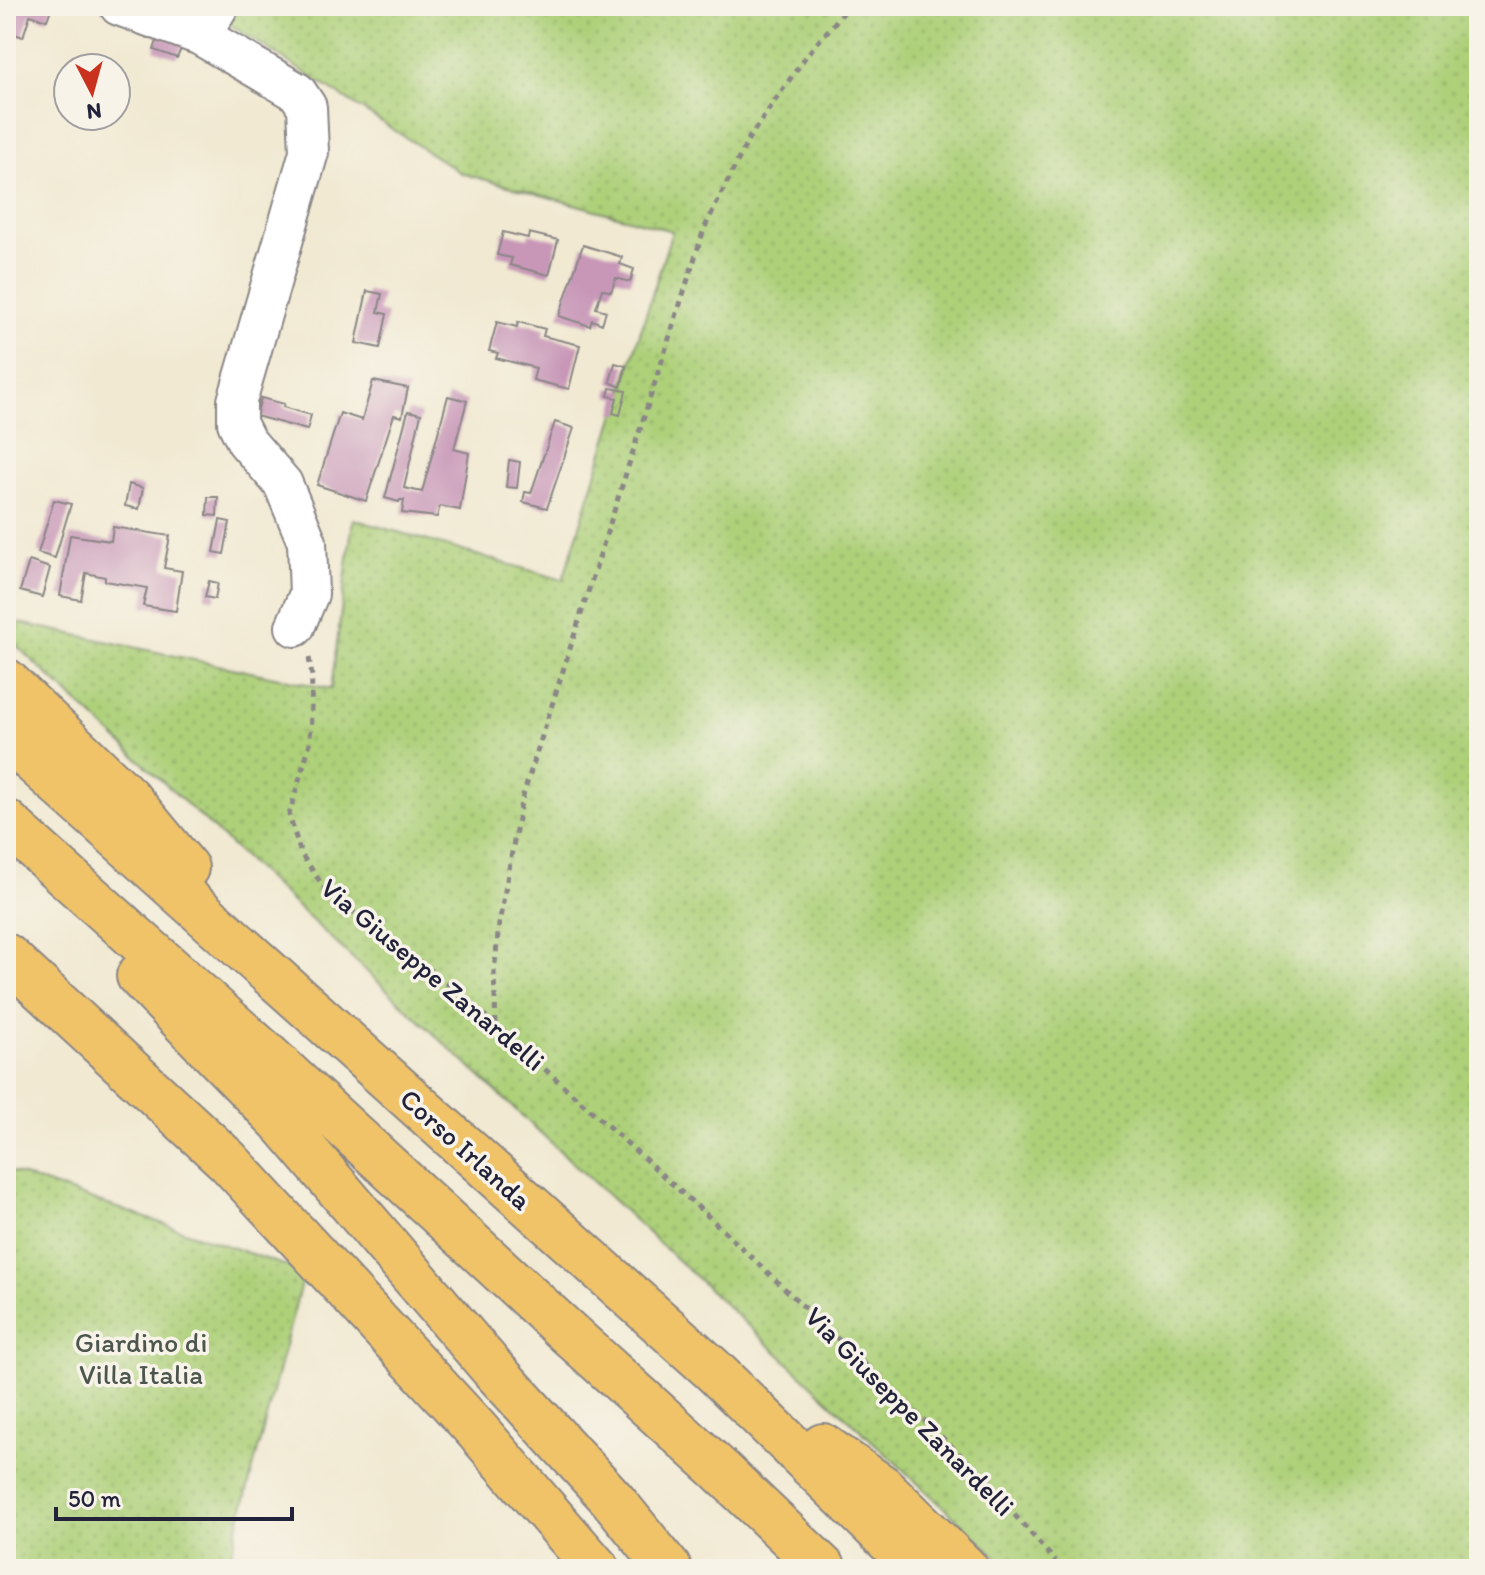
<svg xmlns="http://www.w3.org/2000/svg" width="1485" height="1575" viewBox="0 0 1485 1575" font-family="Itim,sans-serif">
	<style>
		.green { fill: url(#green-dots); stroke: #68795a; stroke-width: 2 }
		.building { fill: #c897b8 }
		.lines { fill: none; stroke-linecap: round; stroke-linejoin: round }
		.minor-casing { stroke: #8a8686; stroke-width: 42 }
		.trunk-casing { stroke: #8a8686; stroke-width: 48 }
		.path { stroke: #8a8686; stroke-width: 5; stroke-dasharray: 6 6; stroke-linecap: butt }
		.minor { stroke: #fff; stroke-width: 38 }
		.trunk { stroke: #f1c369; stroke-width: 44 }
		.labels { text-anchor: middle; stroke-width: 7; stroke-linejoin: round; paint-order: stroke }
		.street-label { font-size: 28px; fill: #22223b; stroke: #f7f3e8 }
		.park-label { font-size: 28px; fill: #4c564e; stroke: #f7f3e8 }
	</style>
	<defs>
		<pattern id="green-dots" width="8" height="8" patternUnits="userSpaceOnUse" patternTransform="scale(2)"><rect width="8" height="8" fill="#add079"/><path d="M2 2h.1M6 6h.1" fill="none" stroke="#95b26a" stroke-width="1.8" stroke-linecap="round"/></pattern>
	</defs>
	<rect width="100%" height="100%" fill="#f7f3e8"/>
	<filter id="ink" filterUnits="userSpaceOnUse"><feTurbulence type="fractalNoise" baseFrequency=".0125" numOctaves="2"/><feDisplacementMap in="SourceGraphic" scale="16" xChannelSelector="R" yChannelSelector="G"/><feConvolveMatrix kernelMatrix="1 2 1 2 8 2 1 2 1" color-interpolation-filters="sRGB"/></filter>
	<filter id="wash" filterUnits="userSpaceOnUse"><feTurbulence type="fractalNoise" baseFrequency=".006" numOctaves="4" result="noise"/><feDisplacementMap in="SourceGraphic" scale="32" xChannelSelector="R" yChannelSelector="G"/><feGaussianBlur stdDeviation="1.8" result="paint"/><feColorMatrix in="noise" values="0 0 0 0 0 0 0 0 0 0 0 0 0 0 0 0 0 1.4 0 .05"/><feComposite in="paint" operator="in"/></filter>
	<g filter="url(#wash)">
		<rect width="100%" height="100%" fill="#f1e9d2"/>
		<path class="green" d="M240 6H1479V1569H1010L6 636V620L331 689 353 519 563 580 672 231 461 173 229 24Z
			M6 1170 304 1272 227 1569H6Z"/>
		<g id="blocks">
			<path class="building" d="M11 6H52L47 20 30 15 23 37 6 31V22Z
				M159 35 183 44 177 58 154 50Z
				M503 232 528 238 529 233 558 240 549 275 510 265 512 258 497 255Z
				M583 245 622 257 620 264 634 269 630 282 616 278 611 292 602 289 596 308 606 311 602 324 592 320 590 326 559 316Z
				M367 291 382 294 378 312 387 314 380 348 356 343Z
				M497 322 517 327 518 322 545 329 543 336 580 345 569 389 533 380 536 368 496 358 498 353 489 351Z
				M615 363 626 366 621 387 610 382Z
				M373 381 408 388 402 417 394 415 366 501 317 485 340 413 362 420Z
				M610 388 626 391 620 415 613 413 617 398 608 396Z
				M448 396 467 401 454 449 469 453 460 510 440 506 437 517 402 513 404 500H400L399 502 385 498 408 411 421 414 404 488 422 492Z
				M261 398 284 404 283 407 311 415 307 430 256 416Z
				M555 422 574 428 547 508 523 502 525 492 531 493Z
				M509 460 520 462 517 488 506 487Z
				M129 484 143 488 139 509 125 506Z
				M208 497H218L217 516 207 515Z
				M54 500 71 504 55 558 38 553Z
				M220 520 230 522 224 554 214 552Z
				M113 527 170 536 164 568 182 571 176 611 143 606 147 588 105 581V577L86 573 81 600 60 596 70 535 111 541Z
				M29 561 50 568 42 597 20 591Z
				M209 581 218 583 215 599 205 597Z"/>
		</g>
	</g>
	<g filter="url(#ink)">
		<use href="#blocks" fill-opacity="0" stroke="#8a8686" stroke-width="2"/>
		<g class="lines">
			<g class="minor-casing">
				<path id="minor" d="M119 6 201 36 297 92 307 107 309 152 237 401V423L246 441 283 484 307 542 309 594 295 627
					M201 36 219 6"/>
			</g>
			<g class="trunk-casing">
				<path id="trunk" d="M6 681 128 798 186 868
					M6 737 712 1369 918 1569
					M6 822 268 1056 565 1330 720 1470 824 1569
					M6 956 228 1161 474 1427 597 1569
					M139 976 283 1124 492 1368 612 1499 669 1569
					M823 1446 882 1487 966 1569"/>
			</g>
			<path class="path" d="M309 658 312 676 310 743 289 815 301 854 328 893 432 971 496 1025 710 1218 966 1460 1056 1562
				M496 1024 494 973 499 924 521 802 704 229 749 138 806 56 849 6"/>
			<use href="#minor" class="minor"/>
			<use href="#trunk" class="trunk"/>
		</g>
	</g>
	<g class="labels">
		<g class="street-label">
			<text transform="translate(433 974) rotate(40)" y="10">Via Giuseppe Zanardelli</text>
			<text transform="translate(466 1149) rotate(42)" y="10">Corso Irlanda</text>
			<text transform="translate(910 1411) rotate(45)" y="10">Via Giuseppe Zanardelli</text>
		</g>
		<g class="park-label">
			<text x="141" y="1352">Giardino di<tspan x="141" dy="32">Villa Italia</tspan></text>
		</g>
	</g>
	<rect width="1485" height="1575" fill="none" stroke="#f7f3e8" stroke-width="32"/>
	<g transform="translate(92 92) rotate(174)"><circle r="38" fill="#f7f3e8" stroke="#a29fa3" stroke-width="2"/>
	<path d="M0-6L14 30L0 20L-14 30Z" fill="#c8321e"/>
	<text y="-12" font-size="22" font-weight="bold" text-anchor="middle" fill="#22223b">N</text>
	</g>
	<path d="M56 1507v12h236v-12" fill="none" stroke="#22223b" stroke-width="4"/>
	<text x="68" y="1507" font-size="24" fill="#22223b" stroke="#f7f3e8" stroke-width="6" paint-order="stroke">50 m</text>
</svg>
